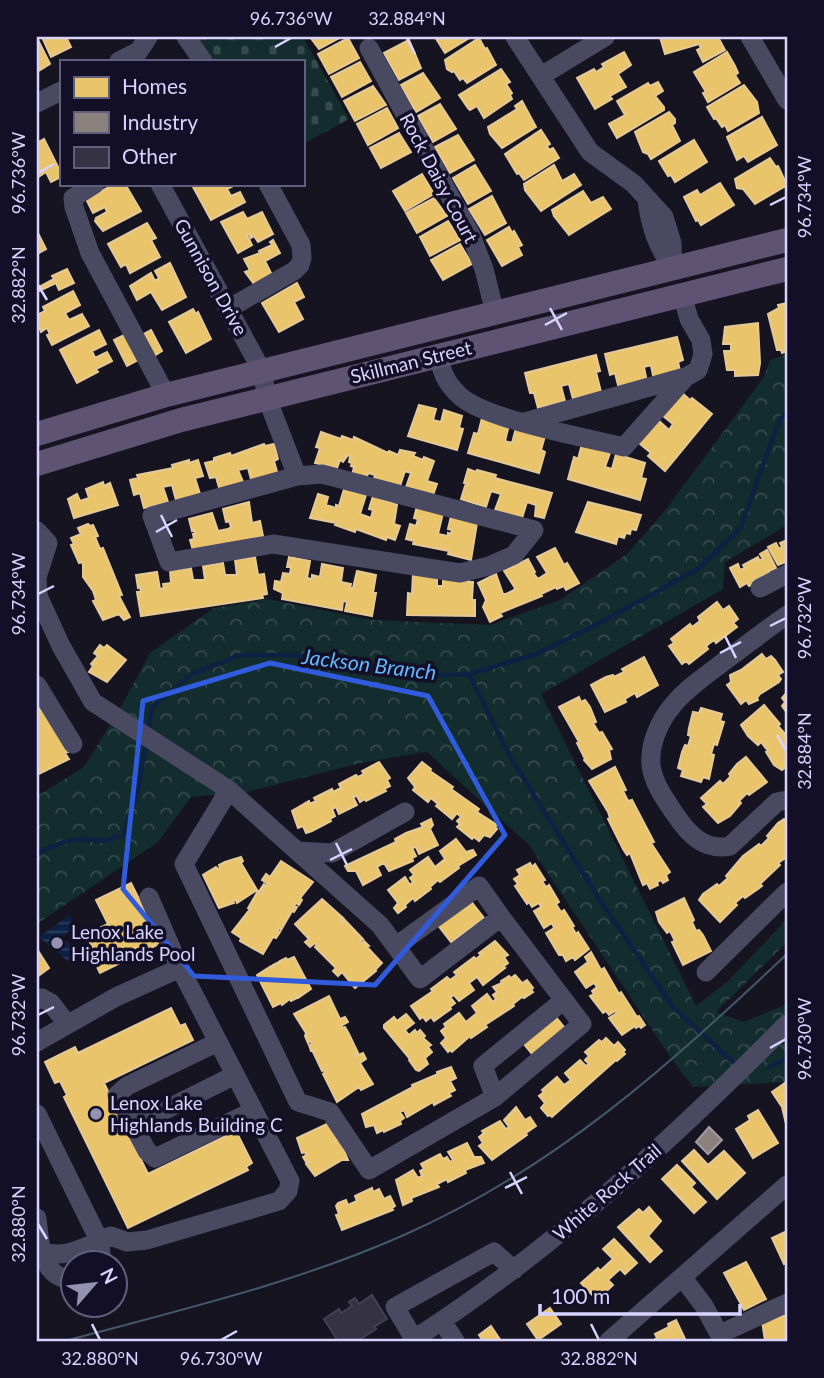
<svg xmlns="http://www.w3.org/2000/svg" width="824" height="1378" viewBox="0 0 824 1378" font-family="Lato,sans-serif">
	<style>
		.forest { fill: url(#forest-crowns) }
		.cemetery { fill: url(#cemetery-stones) }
		.water { fill: url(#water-rules) }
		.homes { fill: #e9c46a; stroke: #e4c997; stroke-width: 2 }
		.industry { fill: #8a817c; stroke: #a29aa3; stroke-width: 2 }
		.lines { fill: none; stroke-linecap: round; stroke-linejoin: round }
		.stream { stroke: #0d2144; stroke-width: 4.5 }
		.building { fill: #343243; stroke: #433f54; stroke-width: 2 }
		.minor { stroke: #4a4962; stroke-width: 19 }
		.major { stroke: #5e5373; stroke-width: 24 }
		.tram { stroke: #43596b; stroke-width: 2 }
		.marked { fill: none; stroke: #305bdc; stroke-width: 5; stroke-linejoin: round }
		.ticks { fill: none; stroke: #d9d4ff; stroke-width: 2.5 }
		.poi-dot { fill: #9591b1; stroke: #130f26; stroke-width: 2.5 }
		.labels { text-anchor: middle; stroke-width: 7; stroke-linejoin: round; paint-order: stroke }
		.street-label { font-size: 19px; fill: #d9d4ff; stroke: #130f26 }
		.poi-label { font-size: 19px; fill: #d9d4ff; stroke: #130f26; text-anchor: start }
		.water-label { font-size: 21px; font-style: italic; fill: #62b6ff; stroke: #130f26 }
		.neatline { fill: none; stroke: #d9d4ff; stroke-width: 2.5 }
		.ticks-label { font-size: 18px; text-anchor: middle; fill: #d9d4ff }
	</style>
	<defs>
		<pattern id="forest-crowns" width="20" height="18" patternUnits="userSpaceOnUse" patternTransform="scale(1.75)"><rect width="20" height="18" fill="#132c2d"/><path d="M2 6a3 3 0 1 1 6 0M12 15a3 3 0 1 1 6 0" fill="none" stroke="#354a4c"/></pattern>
		<pattern id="cemetery-stones" width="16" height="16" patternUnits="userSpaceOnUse" patternTransform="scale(1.75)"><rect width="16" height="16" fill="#132c2d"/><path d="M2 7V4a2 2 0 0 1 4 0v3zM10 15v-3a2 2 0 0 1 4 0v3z" fill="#354a4c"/></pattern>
		<pattern id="water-rules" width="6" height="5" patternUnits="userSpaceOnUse" patternTransform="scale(1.75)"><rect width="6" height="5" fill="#0d2144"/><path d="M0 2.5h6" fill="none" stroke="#304060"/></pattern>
	</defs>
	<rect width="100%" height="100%" fill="#161421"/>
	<path class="forest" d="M787 354V525L725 562 723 589 541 694 696 1006 728 981 787 919V942L716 1012 744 1022 787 1004V1082L693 1087 669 1055 529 845 427 752 360 763 247 792 191 797 158 842 37 924V796L84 767 122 705 150 653 214 608 268 599 372 620 490 625 560 600 627 554 664 512 764 377 770 360Z"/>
	<path class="cemetery" d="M193 37H303L349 119 303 144V61H207Z"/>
	<path class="water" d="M70 915 74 927 60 938 77 948 71 964 39 937Z"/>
	<path class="homes" d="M42 37H71L67 39 71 47 51 57Z
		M310 37H341L319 49Z
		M435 37H471L445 53Z
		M660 37H718L725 50 703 62 697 50 701 48 699 44 665 54Z
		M37 38 50 64 37 72Z
		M348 38 359 58 329 74 318 54Z
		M479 38 485 49 487 48 496 65 467 83 463 78 460 80 454 71 452 72 447 69 445 60Z
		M409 40 421 68 399 80 384 53Z
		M624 52 631 65 618 74 626 87 610 96 612 99 595 109 577 78 594 69 596 72 604 67 602 64Z
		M727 52 735 66 738 73 735 75 740 83 708 102 703 93 706 92 694 72Z
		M360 62 371 81 342 97 331 77Z
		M501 69 510 82 506 84 512 93 510 95 512 99 484 118 477 106 470 110 468 108 459 95Z
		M423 73 440 98 416 112 401 85Z
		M658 82 663 91 655 96 664 107V110L617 138 609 124 625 115 617 101 648 83 650 86Z
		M744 85 757 102 759 113 728 131 725 125 722 127 716 118 714 119 707 107Z
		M373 86 386 105 355 121 344 101Z
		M522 101 536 127 502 148 490 134 488 127 517 109 515 106Z
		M440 104 456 129 433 142 418 116Z
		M387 108 398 128 368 145 357 124Z
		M669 112 675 119V123L672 125 680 141 651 159 648 154 643 152 635 132Z
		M762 117 777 145 748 162 744 156 737 160 727 137Z
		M541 130 550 144 547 146 549 150 553 148 559 158 524 180 519 173 517 174 505 154Z
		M399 133 411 152 381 168 370 148Z
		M458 135 474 160 450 173 435 147Z
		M44 139 61 173V177L51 182 46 172 37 178V143Z
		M694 140 707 162 675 182 671 175 668 176 659 161Z
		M770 158 776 167 778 166 787 185 755 204 743 189 737 188 735 179Z
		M475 165 491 191 468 204 453 178Z
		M554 165 562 181 574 174 581 185 541 211 525 190 524 184Z
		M422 174 434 194 405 211 393 191Z
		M720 183 734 205 701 225 698 220 696 221 684 197 697 190 700 195Z
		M115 184H125L141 211 103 231 95 221 96 218 107 212 105 207 93 213 86 199Z
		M199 184H237L227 189 231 196 240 192 245 202 211 220 193 187Z
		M583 191 591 203 603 197 611 209 569 235 554 216 552 210Z
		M492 196 506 223 485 235 469 209Z
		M434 198 447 216 417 233 406 213Z
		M243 212 247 219 262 212 273 234 258 242 254 236 251 238 249 234 247 235 252 245 238 253 221 222Z
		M448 221 460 240 430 256 420 237Z
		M147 223 156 238 151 240 160 257 130 273 126 264 121 267 108 244Z
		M509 227 512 233 514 231 522 245 518 247 522 255 502 266 487 240Z
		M37 231 46 249 37 254Z
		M273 240 280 253 265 261 272 275 254 284 245 272 250 270 244 259 260 253 259 251 272 245 270 242Z
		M460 244 472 264 443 280 431 260Z
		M170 263 186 297 162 310 151 292 137 300 130 286 151 273 155 281 159 278 155 271Z
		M67 269 74 283 59 290 56 283 37 292V288L54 279 52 276Z
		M297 283 304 297 294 302 303 319 279 332 262 303Z
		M73 291 80 305 65 313 69 320 82 314 89 326 52 345 47 335 50 334 47 328 41 332 37 323V315L45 311 43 307Z
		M787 303V351L782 353 781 350H777L768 314 779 308 778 305Z
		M193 309 196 314 198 312 211 339 186 353 169 322Z
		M758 323 760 363 758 375 735 376V370H727L724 351H731V344H723L725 327Z
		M99 330 106 344 92 351 95 358 107 352 112 361 96 369 98 372 77 383 60 350Z
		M151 330 162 351 151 358 140 336Z
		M126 334 138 360 127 366 114 340Z
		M677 337 683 360 678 362 681 375 654 381 651 365 644 367 647 382 619 389 615 373 610 375 605 354Z
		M596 355 600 371 596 372 601 392 573 399 569 384 561 386 565 401 538 408 534 393H530L525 373Z
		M681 392 690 400 692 398 712 414 665 471 648 456 651 453 639 443 658 420 669 430 673 424 662 415Z
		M419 405 436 409 433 420 441 422 444 410 462 416 459 428 463 429 457 450 408 436Z
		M482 418 509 425 505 441 512 443 516 428 545 436 541 450 545 452 539 473 468 453 474 433 478 434Z
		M321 432 341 439 342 436 353 440 354 437 388 453 389 451 398 455 400 450 415 453 413 456 423 460 424 457 434 461 427 481 437 484 433 495 406 487 411 473 405 471 400 486 373 481 375 475 368 473 366 480 352 475 354 467 351 466 352 463 349 462 350 456 348 455 343 462 340 460 337 468 315 463 320 448 316 447Z
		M264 444 265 446 274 444 278 459 274 461 278 475 252 483 248 468 238 470 244 484 220 491 216 477 210 478 205 463 214 461V458L230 453 231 456Z
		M582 444 610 453 605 467 612 469 616 454 645 463 641 478 646 479 640 500 568 479 574 457 578 459Z
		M189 460V463L198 460 203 476 195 478 200 494 176 500 172 485 163 487 168 502 144 508 140 493 134 495 130 480 138 478 137 475 173 468 172 465Z
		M468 469 476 472 477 470 496 475 495 478 552 493 544 518 535 516 536 505 527 502 522 518 495 510 501 494 491 491 486 507 461 499 465 486 468 485 464 483Z
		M103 482 104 486 110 483 118 505 74 518 68 499 77 494 80 501 89 498 86 489Z
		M344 489 366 495 360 514 371 518 373 510 369 509 373 496 397 505 394 524 400 526 395 540 387 537 386 540 356 529 355 532 335 525 336 523 310 518 318 494 328 497 326 505 336 508V505L339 506Z
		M249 502 252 523 260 521 263 536 194 554 190 540 194 539 193 534H195L194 530 192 531 189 519 212 513 218 531 228 529 231 527 229 521 226 522 223 509Z
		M588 502 641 515 636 530 631 529 630 534 626 533 624 538 618 536 616 544 576 532Z
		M417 506 443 513 438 534 448 536V533L451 534 452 530 448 529 451 516 477 523 471 560 448 554 449 551 413 544 414 541 406 539 410 524 416 526 418 519 414 518Z
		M88 524 90 526 93 525 98 536 95 537 100 549 103 548 122 595 119 596 130 617 124 620 119 614 103 620 93 601 96 600 93 591 83 577V565L82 562 79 563 71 545 74 544 71 538 81 534 78 528Z
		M787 540V565L785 562 778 565 768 547 776 543 779 549 782 547 780 543Z
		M555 548 564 565 567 563 579 583 566 590 564 586 557 589 556 587 541 594 542 596 500 613 502 616 490 622 483 607 486 600 478 583 496 574 503 594H506L514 590 515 588 504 571 528 559 535 572 533 573 538 579 547 573 537 557Z
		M767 550 776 568 769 571 771 575 766 574 753 581 754 584 749 586 747 583 740 587 730 568 738 564 740 570 745 568 743 565 758 557 759 560 763 559 760 554Z
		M255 557 258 575 264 574 267 594 262 595 263 598 141 616 137 592H141L140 587 138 588 136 575 157 572 160 589 164 588 163 584 171 583 170 571 191 568 193 580H205L203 566 223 563 225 575H237L235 560Z
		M289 557 310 561 307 578 312 579V575L320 577 322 564 343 568 341 582 351 584 350 588H353L357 571 376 575 373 593H376L372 616 345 611 347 602 343 601 342 610 282 599 283 593 274 589 275 581 281 582 283 573 290 574 291 567H287Z
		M413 573H437V586H443V575H469V582H473L472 600H475V616L407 615 408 593 412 594Z
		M717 602 723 610 729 606 738 619 733 623 737 627 716 643 714 640 706 646 708 649 689 664 686 661 682 664 669 646 674 643 671 639 690 624 692 627 700 621 698 617Z
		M100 645 104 648 107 645 126 660 107 682 89 672 93 666 91 664 98 656 94 653Z
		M762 654 766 659 771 656 775 660 783 672 778 675 781 679 779 682 760 694 757 698 758 700 749 704 746 700 741 704 727 685 731 682 730 675 741 670Z
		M644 657 658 685 637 697 635 693 625 699 626 702 605 712 591 685 606 677 613 675 614 677 624 672 622 669Z
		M787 692V713L782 706 785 702 782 698Z
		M579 697 581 702 585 700 590 707 596 722 593 723 599 733 602 732 612 749 609 750 611 759 592 769 584 760 585 759 577 743 579 742 559 707Z
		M37 701 68 752 65 753 69 759 37 775Z
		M764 705 780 724 778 726 785 734 787 732V766L782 770 774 765 766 752 768 751 761 742 758 745 748 736 741 725Z
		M701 708 722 714 720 721 724 722 717 745 714 744 711 754 714 755 709 779 703 777 701 782 681 776 683 770 678 768 682 752 685 745 688 746 691 736 688 735 689 728 693 712 699 713Z
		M746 757 767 782 749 795 747 793 739 801 741 803 730 816 718 823 703 807 707 804 701 798 720 781 723 784 731 776 729 774 737 764Z
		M379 762 390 778 387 780 390 786 384 789 386 791 366 801 365 799 360 802 357 796 353 797 357 805 339 814 336 807 332 809 335 816 330 819 331 821 312 831 306 833 303 826 298 828 292 811 309 801 310 804 316 801 314 798 332 789 333 792 341 788 339 784 356 775 358 777 364 774 362 771Z
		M422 762 431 769 430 771 453 787 451 789 479 809 477 812 497 825 495 827 497 829 490 837 484 835 479 841 474 837 472 839 457 827 460 824 457 821 461 817 457 813 452 819 436 806 438 804 431 798 428 802 413 790 415 787 408 778Z
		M615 767 626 790 623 791 628 801 632 800 654 842 651 843 670 872 666 875 668 880 663 883 661 880 657 882 658 885 650 889 647 883 643 885 630 853 627 855 623 849 608 819 610 818 608 812 589 781Z
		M431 819 433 825 430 829 438 845 419 854 416 847 412 848 416 856 412 858 413 861 389 871 384 863 377 867 381 875 363 885 356 871H348L345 866 396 842 395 839 406 833 423 827 421 824Z
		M784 819 787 822V857L778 863 780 865 760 884 762 886 758 889 745 898 743 896 735 903 737 905 720 922 699 900 703 894 717 884 719 886 728 878 726 876 743 856 759 844 761 846 769 838 767 836 778 823Z
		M456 839 466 852 473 850 476 855 458 866 459 868 440 882 438 880 430 887 431 889 415 901 413 898 405 905 406 907 398 913 394 908 398 903 388 890 405 877 410 885 413 882 410 878 414 875 410 870 428 857 435 867 445 859 440 851Z
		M241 857 243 861 241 863 257 890 237 903 236 900 233 901 234 903 219 908 203 875 216 867 218 869 220 868 219 865 225 862Z
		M281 861 313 882 300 898 302 900 299 905 296 903 294 906 297 907 294 912 292 911 281 930 279 928 277 930 280 932 276 938 273 937 263 954 240 941 241 938 232 932 250 909 248 908 258 891 262 894 263 892 260 890 264 884 266 886 268 884 262 880 266 874 270 877Z
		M530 863 532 867 535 864 545 880 542 881 546 887 549 885 559 902 556 904 561 912 564 910 574 926 572 927 576 934 578 932 589 949 575 960 573 957 566 961 563 955H559L546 933 554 928 552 923 544 928 534 911 541 907 539 903 532 907 529 902 527 904 515 886 518 884 514 879 520 875 517 870Z
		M131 883 161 943 100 973 91 955 95 953 86 934 108 924 96 900Z
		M684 898 694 920 692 922 696 931 699 930 703 935 711 951 683 965 672 942 675 941 670 931 667 933 659 922 656 912Z
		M322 899 343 918 340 920 342 922 344 919 363 939 360 941 362 943 364 941 369 946 367 947 382 963 375 970 376 971 355 988 342 972 338 976 333 971 336 968 315 947 317 945 315 943 310 947 305 942 309 939 295 924Z
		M470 900 484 918 451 942 437 924Z
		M495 941 508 955 504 957 508 963 503 967 505 968 483 985 477 977 469 983 474 990 459 1001 454 995 450 997 455 1003 450 1007 451 1009 434 1021 431 1017 426 1021 423 1017 420 1019 411 1006 433 991 431 989 447 977 450 980 457 975 454 972 474 957 476 959 481 955 479 953Z
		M37 949 49 968 37 977Z
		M591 952 601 970 604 968 619 994 621 992 637 1017 639 1016 645 1025 641 1028 639 1026 636 1028 635 1026 622 1035 609 1018 617 1013 615 1011 609 1015 606 1011 603 1013 590 996 594 994 592 991 597 987 594 983 586 988 575 972 588 962 585 957Z
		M294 957 311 989 298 998 296 996 297 998 291 1001 290 999 282 1005 281 1003 273 1007 257 975 271 966 274 967 273 965 279 962 281 964 280 961 286 958 287 960Z
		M515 975 522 983 527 980 533 988 531 990 533 992 524 998 522 997 513 1004 514 1006 485 1025 487 1027 471 1038 470 1036 452 1052 450 1050 448 1052 441 1043 446 1038 441 1031 446 1027 444 1024 459 1013 466 1022 477 1013 472 1006 487 994 493 1002 496 999 493 995 497 992 493 987 502 983 501 981 509 976 511 978Z
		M329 996 340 1019 345 1017 348 1022 341 1026 343 1028 345 1027 349 1034 358 1053 355 1054 356 1056 363 1053 366 1059 360 1063 373 1084 361 1090 359 1087 337 1102 323 1074 325 1072 324 1070 322 1071 313 1052 315 1051H311L309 1045 312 1044 311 1041 308 1043 305 1036 306 1033 294 1014Z
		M171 1008 180 1026 185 1024 193 1040 104 1083 148 1174 236 1131 252 1163 246 1167 248 1170 128 1228 64 1097 67 1095 60 1081 55 1083 45 1062 75 1047 78 1053Z
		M406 1014 414 1023 405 1030 409 1035 415 1030 417 1033 420 1030 425 1036 423 1038 431 1045 428 1047 432 1052 425 1058 428 1064 419 1071 416 1070 409 1060 410 1059 384 1028V1025L394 1017 397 1021Z
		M555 1016 569 1033 537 1060 523 1043Z
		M606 1038 614 1046 618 1042 625 1050 623 1052 625 1054 617 1061 616 1060 552 1117 550 1115 548 1116 541 1108 545 1103 539 1096 544 1092 542 1090 557 1077 564 1085 571 1080 565 1073 580 1060 586 1066 589 1064 585 1060 589 1056 585 1052 599 1040 602 1042Z
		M451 1067 456 1078 450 1081 455 1090 449 1093 451 1096 434 1105 433 1102 407 1117 404 1110 400 1112 404 1118 400 1121 401 1124 384 1132 383 1130 377 1133 374 1125 366 1127 362 1114 413 1087 412 1085 438 1074 437 1072Z
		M785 1083 787 1086V1128L782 1107 772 1092Z
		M516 1107 525 1120 530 1117 536 1126 526 1133 527 1135 492 1160 479 1146 483 1143 479 1137 484 1133 482 1131 500 1121 506 1129 509 1127 504 1120Z
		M758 1110 778 1143 753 1158 736 1129 750 1120 748 1116Z
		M329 1123 338 1136 336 1140 339 1138 348 1160H342L315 1176 306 1164 309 1162H306L303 1157 306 1155 305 1152 302 1153 297 1138Z
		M467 1143 474 1157H481L484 1163 465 1170 466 1173 448 1182 447 1179 437 1184 439 1187 411 1198 412 1201 403 1205 396 1180 413 1170 418 1178 422 1176 420 1171 424 1169 421 1164 440 1154 443 1159 447 1157 450 1162 453 1160 448 1152Z
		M694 1150 708 1165 724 1151 745 1173 717 1199 682 1161Z
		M677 1165 695 1183 691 1187 706 1202 694 1213 662 1179Z
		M372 1188 373 1192 379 1189 384 1199 390 1196 395 1206 392 1208 393 1210 342 1230 336 1215 339 1214 336 1206 338 1203 346 1200 348 1205 357 1201 355 1196Z
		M649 1207 661 1221 648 1236 662 1251 650 1262 618 1227 639 1209 643 1213Z
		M787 1231V1263L784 1264 772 1238Z
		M614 1239 637 1263 625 1274 620 1269 608 1280 613 1285 597 1300 581 1283 598 1268 600 1271 613 1259 603 1249Z
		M746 1262 766 1299 744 1310 724 1273Z
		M550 1308 561 1324 538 1340 527 1324Z
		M787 1315V1341H765L762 1321Z
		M676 1320 686 1341H652L657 1338 655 1334 669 1327 668 1324Z
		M491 1326 501 1341H483L479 1335Z"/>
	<path class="industry" d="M709 1127 722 1140 708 1154 696 1142Z"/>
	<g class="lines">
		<path class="stream" d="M469 674 509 755 599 899 673 1007 737 1066
			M148 732 152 707 192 674 241 655H295L431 676 469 674 536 654 590 628 698 569 740 529 779 421 787 412
			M37 853 63 842 82 839 104 841 123 835 137 794 146 744
			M769 1067 787 1058"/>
	</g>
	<path class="building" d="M372 1295 387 1319 374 1327 376 1329 357 1341 354 1339 338 1341 324 1319 339 1309 341 1313 352 1306 349 1302 355 1298 359 1304Z"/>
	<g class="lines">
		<path class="minor" d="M186 37 203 61
			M515 37 590 152 634 184 664 217 672 243 673 269
			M750 37 787 100
			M369 48 470 233 484 269 495 313
			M119 61 139 51 148 37
			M541 76 605 37
			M37 103 61 91
			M95 184 73 198 74 207 90 253 166 395
			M160 184 262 371 267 398 297 476 152 516 169 562 273 544 460 573 489 566 514 555 534 530 322 474 297 476
			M647 201C651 229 657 245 673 269
			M228 309 294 271 300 265 302 258 301 245 268 184
			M438 355C442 373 446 383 460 396 484 419 587 438 624 447L686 377 698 370 703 354 701 340 689 319 682 294
			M525 422 685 377
			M37 531 48 543 37 577 38 596 61 646 93 702 229 790 184 864 298 1102 330 1112 369 1170 495 1097 582 1024 501 917 420 979 380 925 297 851
			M760 588 787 574
			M787 615C765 630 744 647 722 663 705 676 686 689 673 705 660 720 649 744 651 765 653 784 667 802 677 817 690 836 706 851 730 846L777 802 787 800
			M37 685 73 744
			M229 790 297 851 332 853 405 812
			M396 946 479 886 501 917
			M706 972 787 892
			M37 1000 42 998 51 1003 67 1024
			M37 1042 116 997 180 968 149 897
			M218 1042 127 1086 117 1095 147 1151 155 1158 253 1111
			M495 1097 483 1066 564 1000
			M37 1114 99 1240 101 1253 99 1262
			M133 1126 235 1075
			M37 1218C40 1244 40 1278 74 1280
			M41 1251C65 1261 90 1244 111 1236L127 1242 147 1240 279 1201 288 1191 290 1181 180 968
			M683 1278 704 1306 723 1341
			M442 1321 455 1341
			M720 1334 787 1303
			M414 1339 395 1307 494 1252 514 1270
			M411 1341C550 1252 671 1141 787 1024
			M609 1341 787 1185"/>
		<path class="major" d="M37 434 166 395 787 240
			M37 464 181 420 787 269"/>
		<path class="tram" d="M65 1341C180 1310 296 1283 404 1235 556 1168 668 1066 787 954"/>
	</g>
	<path class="marked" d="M270 663 428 696 505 835 375 985 194 976 123 889 143 701Z"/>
	<path class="ticks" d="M407 38 415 54M275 47 291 38M38 173 54 164M770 205 786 197M38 285 47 300M550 308 562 330M545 325 567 313M161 515 172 537M156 532 177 520M38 594 54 586M770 626 786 618M725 636 736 658M720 653 741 642M777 735 786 751M336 843 347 865M330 860 352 849M38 1015 54 1007M770 1048 786 1039M510 1172 522 1194M505 1188 527 1177M38 1224 47 1239M92 1324 100 1340M591 1324 599 1340M221 1340 237 1331"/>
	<g class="poi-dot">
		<circle cx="57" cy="943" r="7"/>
		<circle cx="96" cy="1114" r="7"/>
	</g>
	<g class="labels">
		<g class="street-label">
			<text transform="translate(439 178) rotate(62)" y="7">Rock Daisy Court</text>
			<text transform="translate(211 277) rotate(61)" y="7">Gunnison Drive</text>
			<text transform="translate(411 362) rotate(-14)" y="7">Skillman Street</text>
			<text transform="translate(607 1192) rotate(-41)" y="7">White Rock Trail</text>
		</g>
		<g class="poi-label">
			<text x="71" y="939">Lenox Lake<tspan x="71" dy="22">Highlands Pool</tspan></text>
			<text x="110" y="1110">Lenox Lake<tspan x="110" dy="22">Highlands Building C</tspan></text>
		</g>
		<g class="water-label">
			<text transform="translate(369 665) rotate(7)" y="7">Jackson Branch</text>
		</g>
	</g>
	<rect width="824" height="1378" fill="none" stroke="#130f26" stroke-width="77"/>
	<rect x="60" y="60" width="245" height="126" fill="#130f26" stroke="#625e7d" stroke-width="2"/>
	<rect x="74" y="77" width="35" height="21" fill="#e9c46a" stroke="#625e7d" stroke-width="2"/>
	<text x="122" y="94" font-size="21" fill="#d9d4ff">Homes</text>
	<rect x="74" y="112" width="35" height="21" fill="#8a817c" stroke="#625e7d" stroke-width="2"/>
	<text x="122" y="130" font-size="21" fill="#d9d4ff">Industry</text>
	<rect x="74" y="147" width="35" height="21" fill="#343243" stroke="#625e7d" stroke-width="2"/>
	<text x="122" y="164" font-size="21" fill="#d9d4ff">Other</text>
	<g transform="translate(94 1284) rotate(62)"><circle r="33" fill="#130f26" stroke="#625e7d" stroke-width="2"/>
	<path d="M0-5L12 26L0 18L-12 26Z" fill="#9591b1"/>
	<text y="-10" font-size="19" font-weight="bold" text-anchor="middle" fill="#d9d4ff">N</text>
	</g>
	<path d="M540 1304v10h200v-10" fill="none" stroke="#d9d4ff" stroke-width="3.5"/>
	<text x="551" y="1304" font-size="21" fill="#d9d4ff" stroke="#130f26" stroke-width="5" paint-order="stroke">100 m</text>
	<rect x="38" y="38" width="748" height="1302" class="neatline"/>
	<g class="ticks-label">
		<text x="291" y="25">96.736°W</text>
		<text x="407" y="25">32.884°N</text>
		<text transform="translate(19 173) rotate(-90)" y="6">96.736°W</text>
		<text transform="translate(805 197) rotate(-90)" y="6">96.734°W</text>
		<text transform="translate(19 285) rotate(-90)" y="6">32.882°N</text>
		<text transform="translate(19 594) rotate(-90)" y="6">96.734°W</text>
		<text transform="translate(805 618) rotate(-90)" y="6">96.732°W</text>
		<text transform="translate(805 751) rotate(-90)" y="6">32.884°N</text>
		<text transform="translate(19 1015) rotate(-90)" y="6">96.732°W</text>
		<text transform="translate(805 1039) rotate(-90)" y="6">96.730°W</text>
		<text transform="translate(19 1224) rotate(-90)" y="6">32.880°N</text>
		<text x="100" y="1365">32.880°N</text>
		<text x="221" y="1365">96.730°W</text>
		<text x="599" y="1365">32.882°N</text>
	</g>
</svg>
